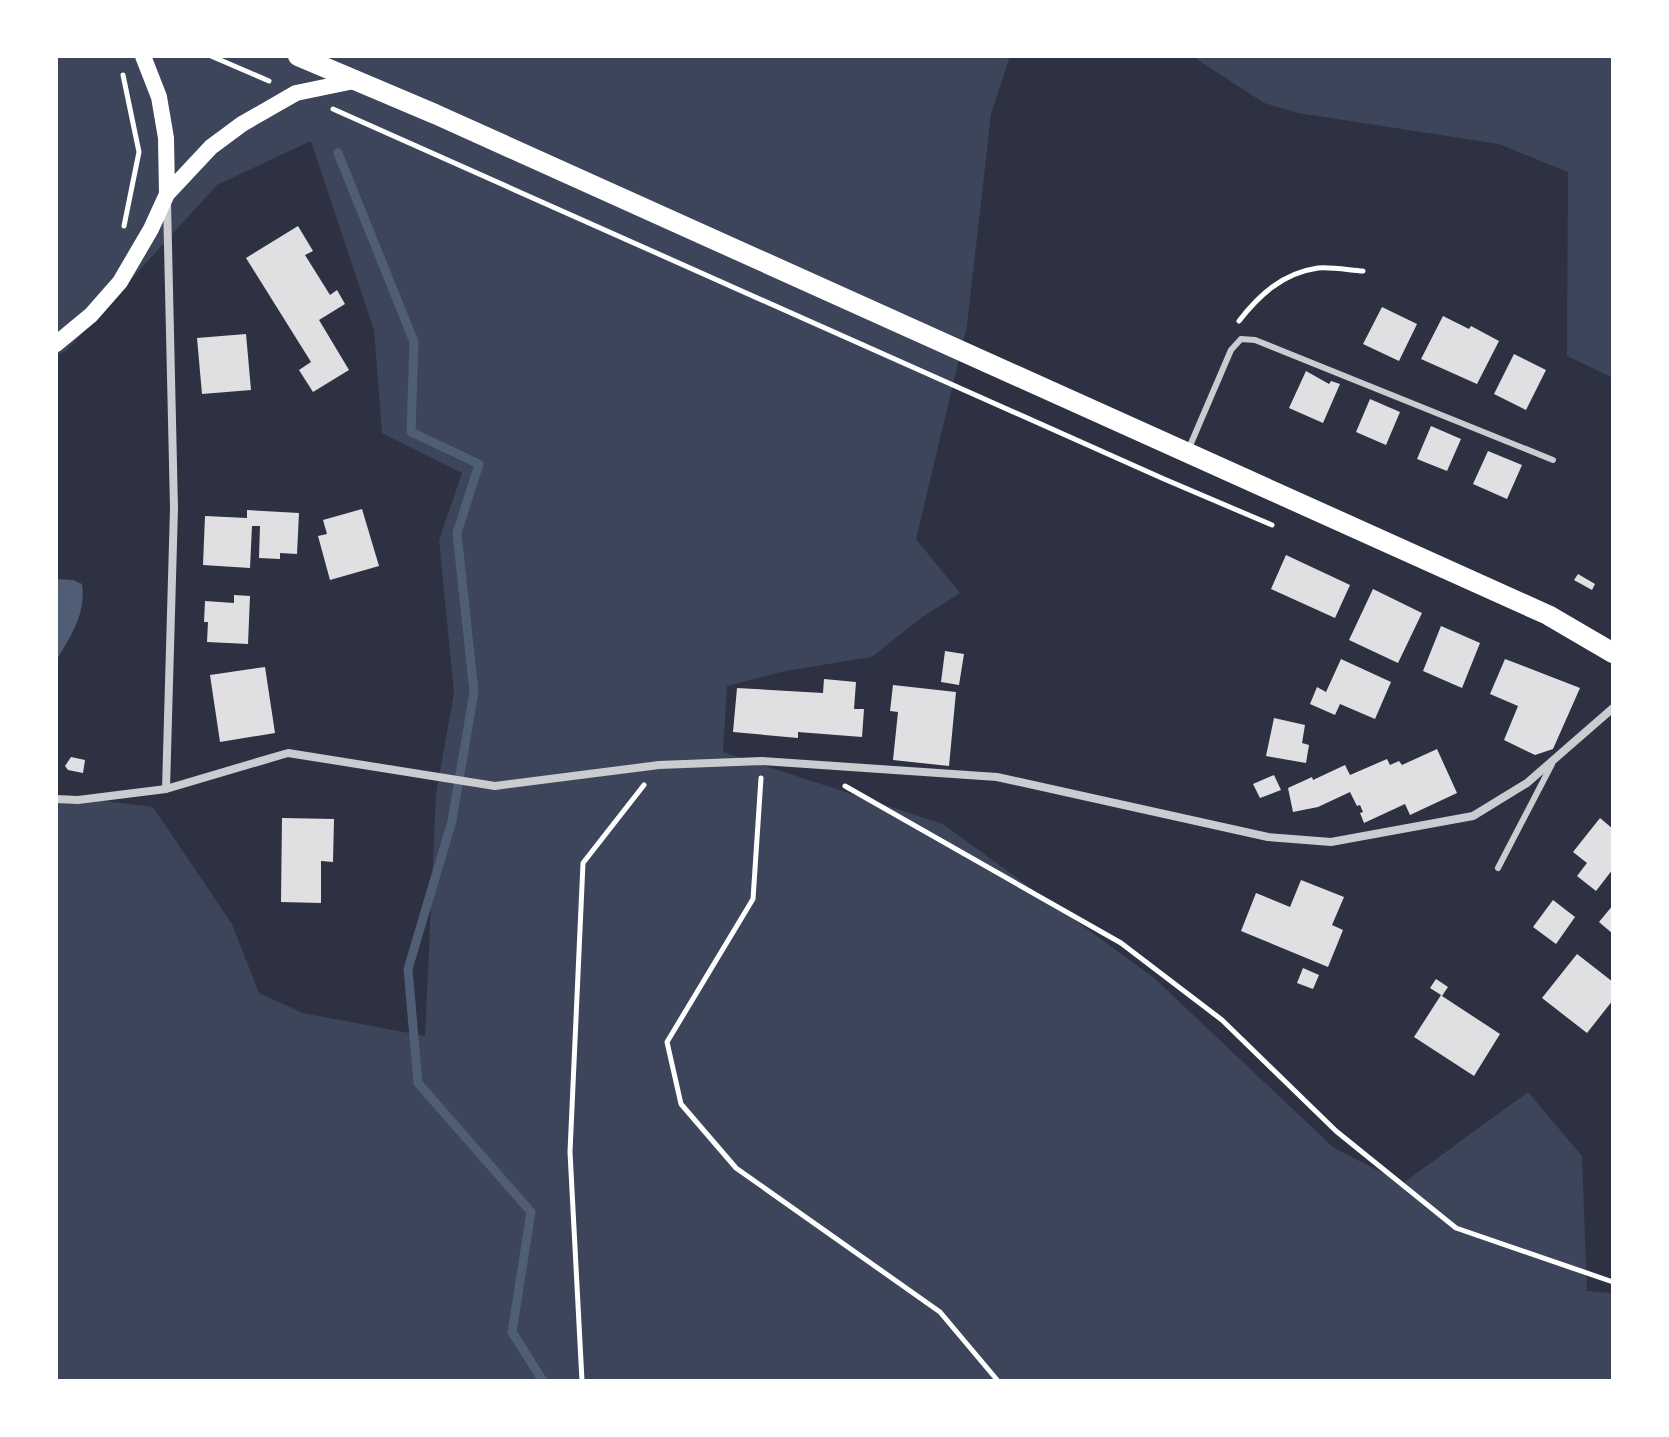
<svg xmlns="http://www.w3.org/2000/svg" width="1669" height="1437" viewBox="0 0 1669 1437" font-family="'PT Sans',sans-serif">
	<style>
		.green { fill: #3c4559 }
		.water { fill: #4f5d75 }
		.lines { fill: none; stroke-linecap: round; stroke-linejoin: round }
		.stream { stroke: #4f5d75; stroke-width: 9 }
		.building { fill: #e0e0e3 }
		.path { stroke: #fff; stroke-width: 5 }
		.service { stroke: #caccd0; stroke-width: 6 }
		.minor { stroke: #caccd0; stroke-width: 8 }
		.secondary { stroke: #fff; stroke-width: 16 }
		.primary { stroke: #fff; stroke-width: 20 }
	</style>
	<rect width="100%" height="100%" fill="#2d3142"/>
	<path class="green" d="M56 56H1010L991 114 967 326 916 539 960 593 921 618 872 657 785 671 727 686 723 752 943 824 1153 977 1334 1148 1403 1183 1528 1092 1582 1156 1587 1291 1613 1293V1381H56V795L153 807 232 924 259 993 303 1013 425 1036 436 794 454 693 439 540 462 473 382 433 374 330 311 141 217 185 66 351 56 356Z
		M1192 56H1613V378L1567 356 1568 172 1499 144 1298 113 1264 103Z"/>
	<path class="water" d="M56 579 73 580 82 584C86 615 71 635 56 661Z"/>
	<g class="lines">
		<path class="stream" d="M338 153 414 342 411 432 479 464 457 533 474 692 452 821 408 969 418 1083 531 1212 512 1332 543 1381"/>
	</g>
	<path class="building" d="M298 226 313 251 305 255 330 295 337 290 345 304 319 320 349 370 313 392 299 370 311 362 246 258Z
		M1382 307 1417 324 1399 361 1363 344Z
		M1443 316 1469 329 1471 326 1499 341 1477 384 1421 359Z
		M246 334 251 390 202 394 197 338Z
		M1514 354 1546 370 1526 410 1494 394Z
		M1306 371 1329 384 1331 381 1340 384 1323 423 1289 408Z
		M1370 399 1400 412 1386 445 1356 432Z
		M1431 426 1461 439 1447 471 1417 459Z
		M1488 451 1522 465 1507 499 1473 484Z
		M362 509 379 566 330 580 318 536 327 534 323 520Z
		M247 510 299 513 297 554 280 553V559L259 558 260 526H252L250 568 203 565 205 516 247 518Z
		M1286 555 1350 585 1335 618 1271 589Z
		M1578 574 1595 584 1592 590 1574 580Z
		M1373 589 1422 613 1398 663 1349 640Z
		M234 595 250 596 248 644 207 642 208 622H204L205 601 234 603Z
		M1441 626 1480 643 1462 688 1423 671Z
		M945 651 964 654 959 685 941 682Z
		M1341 659 1391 682 1375 719 1340 704 1335 715 1310 704 1317 687 1326 692Z
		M1505 659 1580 688 1553 749 1535 755 1504 740 1518 706 1490 694Z
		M265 667 275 733 220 742 210 675Z
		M824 679 856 682 854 709H864L862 737 798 732V738L733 732 737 688 823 693Z
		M893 685 956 692 949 766 893 760 898 712 890 711Z
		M1274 718 1305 725 1302 743 1309 745 1306 763 1266 756Z
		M1437 749 1457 793 1410 815 1405 804 1364 823 1360 813 1363 812 1360 805 1357 806 1350 792 1318 807 1293 812 1288 788 1312 777 1313 780 1345 765 1350 775 1387 759 1390 765 1399 761 1402 765Z
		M71 757 85 760 83 773 68 770 65 766Z
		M1274 775 1281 790 1260 798 1253 784Z
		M282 818 334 819 333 862 321 861V903L281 902Z
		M1600 818 1613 829V869L1596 891 1577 876 1587 863 1573 852Z
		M1301 880 1344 897 1332 925 1343 930 1328 967 1241 931 1256 893 1290 907Z
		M1553 900 1575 917 1556 944 1533 927Z
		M1613 905V934L1599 922Z
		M1577 954 1613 982V1000L1587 1033 1542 998Z
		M1303 968 1319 975 1313 989 1297 983Z
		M1436 979 1448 987 1442 996 1500 1034 1474 1076 1414 1037 1441 995 1430 988Z"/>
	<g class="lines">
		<path class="path" d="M211 56 269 81
			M123 75 139 152 124 226
			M333 109 1164 479 1272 525
			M1239 321C1259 295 1283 273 1318 268 1332 267 1349 270 1363 271
			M761 778 753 899 667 1042 681 1104 736 1168 940 1312 998 1381
			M845 786 1121 943 1222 1020 1336 1131 1456 1228 1613 1282
			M582 1381 570 1152 583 863 644 785"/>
		<path class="service" d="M1189 448 1231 350 1241 339 1255 340 1553 460
			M1498 868 1552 764"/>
		<path class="minor" d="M166 789 174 508 167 202
			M56 799 78 800 166 789 288 753 495 786 659 765 762 761 997 777 1268 837 1331 842 1473 816 1527 783 1613 708"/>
		<path class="secondary" d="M167 194 211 147 242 124 296 93 354 81
			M56 344 91 315 120 282 151 229 167 194 166 138 159 97 143 56"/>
		<path class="primary" d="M298 56 435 114 1548 615 1613 653"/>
	</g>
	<rect width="1669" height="1437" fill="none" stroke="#ffffff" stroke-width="116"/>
</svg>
